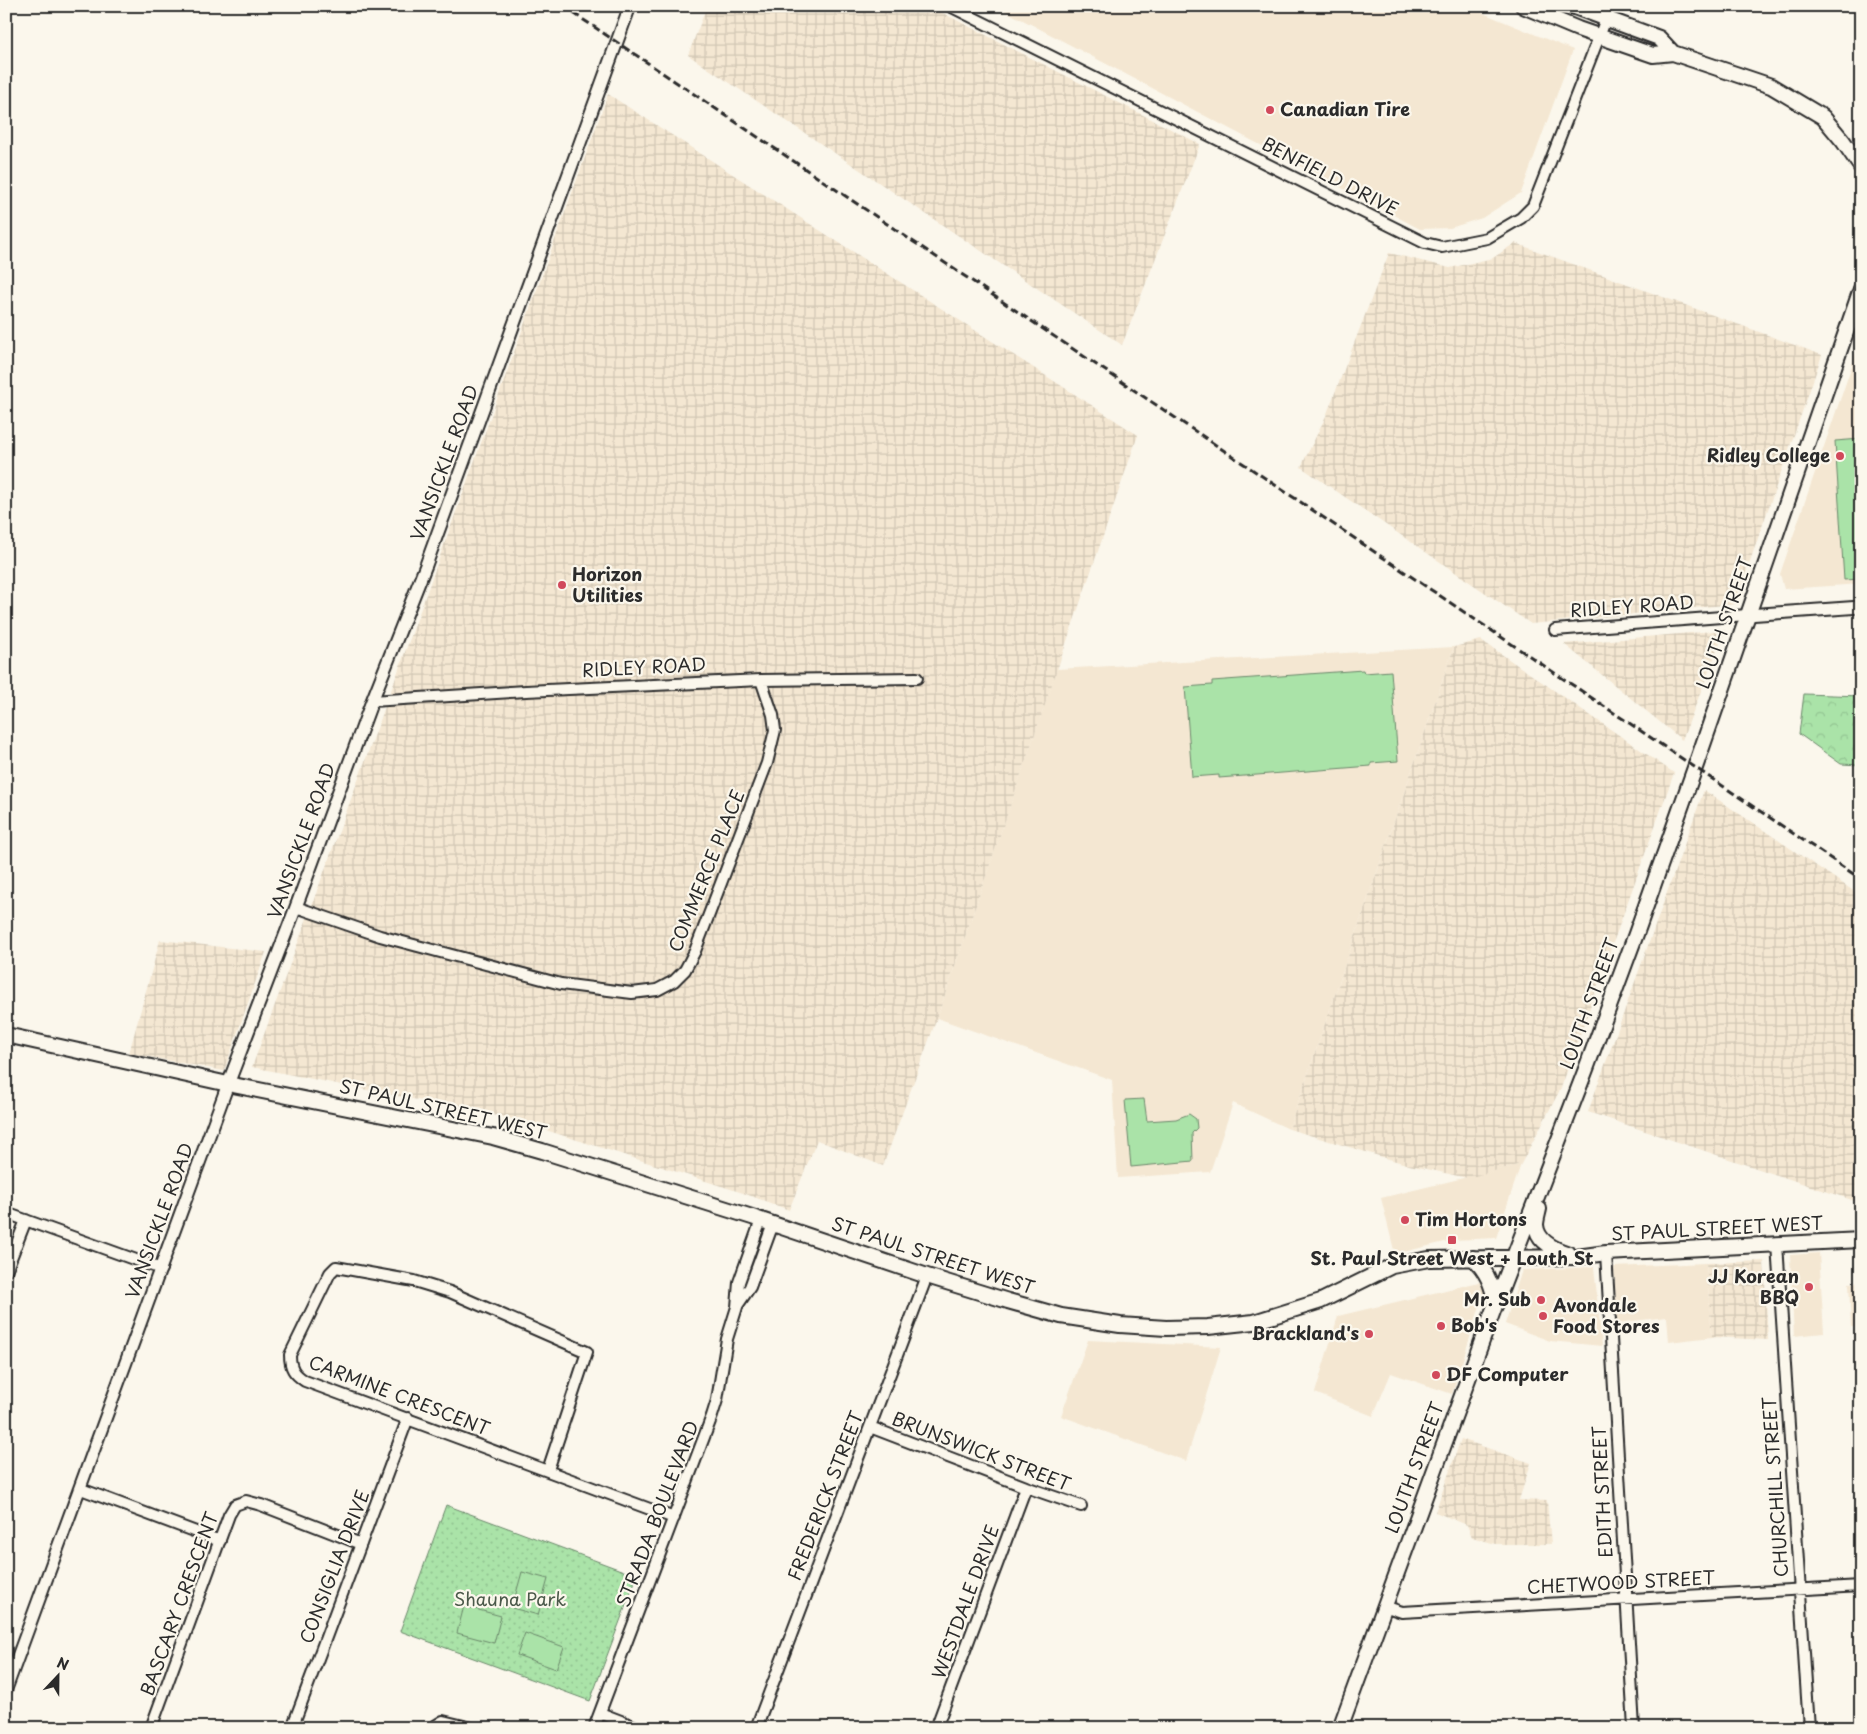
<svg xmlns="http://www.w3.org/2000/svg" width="1867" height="1734" viewBox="0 0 1867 1734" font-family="'Playpen Sans',sans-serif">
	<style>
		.built { fill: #f4e7d2 }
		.industrial { fill: url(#industrial-grid) }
		.grass { fill: url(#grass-dots); stroke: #6a876a }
		.forest { fill: url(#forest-crowns); stroke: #6a876a }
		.pitch { fill: #aae3a8; stroke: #6a876a }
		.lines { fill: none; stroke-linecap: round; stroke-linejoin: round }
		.minor-casing { stroke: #2b2b2b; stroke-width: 14 }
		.tertiary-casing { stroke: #2b2b2b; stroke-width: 15 }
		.secondary-casing { stroke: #2b2b2b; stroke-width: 18 }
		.minor { stroke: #fbf7ec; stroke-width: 10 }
		.tertiary { stroke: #fbf7ec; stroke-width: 11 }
		.secondary { stroke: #fbf7ec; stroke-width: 14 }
		.rail { stroke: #2b2b2b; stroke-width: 3; stroke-dasharray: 8 4; stroke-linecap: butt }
		.poi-dot { fill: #d1495b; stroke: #fbf7ec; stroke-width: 2 }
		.labels { text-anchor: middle; stroke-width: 4.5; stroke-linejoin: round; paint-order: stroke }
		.poi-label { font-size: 18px; font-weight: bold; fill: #2b2b2b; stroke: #fbf7ec; text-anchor: start }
		.street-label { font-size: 18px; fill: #2b2b2b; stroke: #fbf7ec }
		.park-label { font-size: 18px; fill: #4b594a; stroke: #fbf7ec }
	</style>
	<defs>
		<pattern id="industrial-grid" width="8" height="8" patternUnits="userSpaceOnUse" patternTransform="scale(1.25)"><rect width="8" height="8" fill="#f4e7d2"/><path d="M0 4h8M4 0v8" fill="none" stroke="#d1c6b4"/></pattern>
		<pattern id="grass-dots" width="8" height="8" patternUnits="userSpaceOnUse" patternTransform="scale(1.25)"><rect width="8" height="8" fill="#aae3a8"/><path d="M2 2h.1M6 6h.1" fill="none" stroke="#92c391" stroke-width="1.8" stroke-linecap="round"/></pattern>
		<pattern id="forest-crowns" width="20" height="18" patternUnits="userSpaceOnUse" patternTransform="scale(1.25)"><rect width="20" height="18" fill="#aae3a8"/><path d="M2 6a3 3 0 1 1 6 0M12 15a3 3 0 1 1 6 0" fill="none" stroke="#92c391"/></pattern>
	</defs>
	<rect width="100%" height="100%" fill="#fbf7ec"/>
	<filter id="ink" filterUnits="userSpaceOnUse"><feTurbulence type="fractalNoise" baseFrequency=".02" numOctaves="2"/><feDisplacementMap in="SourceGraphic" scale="10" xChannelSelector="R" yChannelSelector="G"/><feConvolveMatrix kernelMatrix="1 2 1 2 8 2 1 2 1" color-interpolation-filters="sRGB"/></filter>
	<g filter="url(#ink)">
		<path class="built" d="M996 6H1466L1573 50 1521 193 1482 218 1450 228 1420 229Z
			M1861 339V584L1784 589 1780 574Z
			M1454 647 1289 1129 1233 1103 1210 1172 1118 1178 1112 1080 937 1018 1057 669Z
			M1521 1164 1496 1238 1453 1240 1395 1254 1381 1198Z
			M1819 1253 1824 1333 1794 1336 1790 1255Z
			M1706 1263 1712 1337 1669 1342 1667 1317 1617 1323 1614 1267Z
			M1594 1267 1602 1346 1550 1341 1505 1324 1522 1270Z
			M1479 1282 1485 1290 1452 1394 1391 1373 1373 1416 1315 1393 1338 1316Z
			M1861 1282V1327H1851L1849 1283Z
			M1088 1340 1221 1347 1186 1461 1061 1416Z"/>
		<path class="industrial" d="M707 6H929L1200 144 1122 345 688 55Z
			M608 94 1138 435 937 1018 883 1166 817 1140 789 1210 743 1193 508 1118 252 1067 392 688Z
			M1515 243 1822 355 1735 604 1531 624 1301 467 1326 416 1389 253 1450 268 1493 258Z
			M1725 630 1682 740 1564 644Z
			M1481 640 1674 773 1561 1088 1521 1164 1467 1178 1409 1165 1289 1129 1454 647Z
			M1704 790 1861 896V1203L1588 1112Z
			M160 940 266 952 224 1071 129 1053Z
			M1764 1261 1768 1340 1712 1337 1706 1263Z
			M1461 1439 1531 1463 1519 1500 1547 1501 1551 1544H1495L1472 1537 1467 1525 1435 1512Z"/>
		<path class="grass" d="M446 1505 637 1576 590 1701 400 1631Z"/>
		<path class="forest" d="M1804 694 1861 696V765L1841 764 1799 734Z"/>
		<path class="pitch" d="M1861 439V579L1844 580 1835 441Z
			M1363 670 1364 673 1391 671 1398 761 1371 763V766L1219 778V775L1192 777 1185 687 1212 685V681Z
			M1144 1099 1147 1121 1176 1119 1189 1114 1196 1119 1197 1128 1192 1133 1193 1161 1131 1167 1125 1100Z
			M522 1572 548 1579 538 1615 512 1608Z
			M464 1606 501 1616 494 1643 457 1633Z
			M525 1633 564 1647 556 1669 517 1655Z"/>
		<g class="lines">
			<g class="minor-casing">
				<path id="minor" d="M950 6 1425 243 1442 247 1487 238 1521 218 1533 206 1611 6
					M1555 630 1747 615
					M372 701 526 691 761 680 917 678
					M296 907 380 936 561 984 632 993 657 990 674 981 685 970 695 951 767 763 775 730 773 715 761 680
					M6 1213 161 1269
					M1777 1244 1809 1728
					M1606 1253 1634 1728
					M6 1271 26 1220
					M737 1306 750 1287 773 1224
					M870 1427 1026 1487 1081 1506
					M548 1470 587 1352 450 1292 414 1281 336 1267 330 1273 290 1355C290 1368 294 1374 305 1381L674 1518
					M81 1489 220 1541
					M1384 1606 1402 1612 1861 1586
					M600 1713 639 1728
					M151 1728 229 1515 235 1505 246 1501 261 1505 361 1544
					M292 1728 408 1418
					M432 1728 443 1721 472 1728
					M594 1728 712 1416 717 1400 727 1339 737 1307 739 1282 761 1220
					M756 1728 927 1276
					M936 1728 1026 1487"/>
			</g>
			<g class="tertiary-casing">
				<path id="tertiary" d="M1747 615 1861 607
					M6 1689 228 1084 296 907 372 701 426 565 630 6"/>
			</g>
			<g class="secondary-casing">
				<path id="secondary" d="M1523 6 1578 29 1653 55 1673 53 1771 86 1823 117 1843 141 1861 167
					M1572 6 1659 38 1673 53
					M6 1035 228 1084 493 1137 542 1151 752 1217 927 1276 1008 1301 1061 1316 1120 1325 1166 1328 1208 1327 1254 1322 1321 1301 1392 1266 1429 1259 1577 1257 1606 1253 1861 1240
					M1539 1209C1538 1214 1536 1220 1536 1225 1537 1242 1556 1250 1569 1254
					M1473 1258C1487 1271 1493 1285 1495 1303
					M1340 1728 1493 1311 1586 1069 1636 934 1697 762 1861 289"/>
			</g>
			<use href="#minor" class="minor"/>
			<use href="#tertiary" class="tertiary"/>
			<use href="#secondary" class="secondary"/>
			<path class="rail" d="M563 6 1861 879"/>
		</g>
	</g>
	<g class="poi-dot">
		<circle cx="1270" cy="110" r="5"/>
		<circle cx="1840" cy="456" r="5"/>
		<circle cx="562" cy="585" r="5"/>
		<circle cx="1405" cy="1220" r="5"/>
		<rect x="1447" y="1235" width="10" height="10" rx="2.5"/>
		<circle cx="1809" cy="1287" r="5"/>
		<circle cx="1541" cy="1300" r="5"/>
		<circle cx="1543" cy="1316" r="5"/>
		<circle cx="1441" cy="1326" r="5"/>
		<circle cx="1369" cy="1334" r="5"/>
		<circle cx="1436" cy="1375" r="5"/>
	</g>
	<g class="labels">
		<g class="poi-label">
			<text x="1280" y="116">Canadian Tire</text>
			<text x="1830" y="462" text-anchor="end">Ridley College</text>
			<text x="572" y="581">Horizon<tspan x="572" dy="21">Utilities</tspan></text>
			<text x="1415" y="1226">Tim Hortons</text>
			<text x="1452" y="1265" text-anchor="middle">St. Paul Street West + Louth St</text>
			<text x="1799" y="1283" text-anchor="end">JJ Korean<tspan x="1799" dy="21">BBQ</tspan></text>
			<text x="1531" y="1306" text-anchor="end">Mr. Sub</text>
			<text x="1553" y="1312">Avondale<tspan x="1553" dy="21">Food Stores</tspan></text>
			<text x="1451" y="1332">Bob's</text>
			<text x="1359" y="1340" text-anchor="end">Brackland's</text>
			<text x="1446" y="1381">DF Computer</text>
		</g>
		<g class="street-label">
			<text transform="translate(1330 177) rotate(27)" y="6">BENFIELD DRIVE</text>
			<text transform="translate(445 463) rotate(-70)" y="6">VANSICKLE ROAD</text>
			<text transform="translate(1632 607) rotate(-4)" y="6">RIDLEY ROAD</text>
			<text transform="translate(1725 623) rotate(-71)" y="6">LOUTH STREET</text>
			<text transform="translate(644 668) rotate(-3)" y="6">RIDLEY ROAD</text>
			<text transform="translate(302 841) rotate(-70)" y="6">VANSICKLE ROAD</text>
			<text transform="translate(707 871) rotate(-68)" y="6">COMMERCE PLACE</text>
			<text transform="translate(1590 1004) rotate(-70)" y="6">LOUTH STREET</text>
			<text transform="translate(443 1110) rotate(13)" y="6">ST PAUL STREET WEST</text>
			<text transform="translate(160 1221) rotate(-70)" y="6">VANSICKLE ROAD</text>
			<text transform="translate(1717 1229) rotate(-3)" y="6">ST PAUL STREET WEST</text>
			<text transform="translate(933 1256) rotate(18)" y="6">ST PAUL STREET WEST</text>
			<text transform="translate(399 1396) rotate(21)" y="6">CARMINE CRESCENT</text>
			<text transform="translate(981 1452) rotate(21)" y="6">BRUNSWICK STREET</text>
			<text transform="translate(1415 1468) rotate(-70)" y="6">LOUTH STREET</text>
			<text transform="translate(1776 1487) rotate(-94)" y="6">CHURCHILL STREET</text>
			<text transform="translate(1603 1492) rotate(-93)" y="6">EDITH STREET</text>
			<text transform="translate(826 1496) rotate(-69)" y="6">FREDERICK STREET</text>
			<text transform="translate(658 1514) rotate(-69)" y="6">STRADA BOULEVARD</text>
			<text transform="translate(335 1567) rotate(-69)" y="6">CONSIGLIA DRIVE</text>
			<text transform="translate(1621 1583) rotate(-3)" y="6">CHETWOOD STREET</text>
			<text transform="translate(966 1602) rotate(-70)" y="6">WESTDALE DRIVE</text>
			<text transform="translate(180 1604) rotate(-70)" y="6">BASCARY CRESCENT</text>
		</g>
		<g class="park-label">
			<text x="510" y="1606">Shauna Park</text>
		</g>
	</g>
	<rect width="1867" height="1734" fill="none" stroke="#fbf7ec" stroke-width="25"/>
	<rect x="12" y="12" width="1842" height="1709" fill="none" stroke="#2b2b2b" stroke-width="2" filter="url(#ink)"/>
	<g transform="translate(58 1676) rotate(22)" stroke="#fbf7ec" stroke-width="4" paint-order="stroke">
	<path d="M0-4L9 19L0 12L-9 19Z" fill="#2b2b2b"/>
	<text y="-8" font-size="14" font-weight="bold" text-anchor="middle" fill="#2b2b2b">N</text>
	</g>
</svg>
